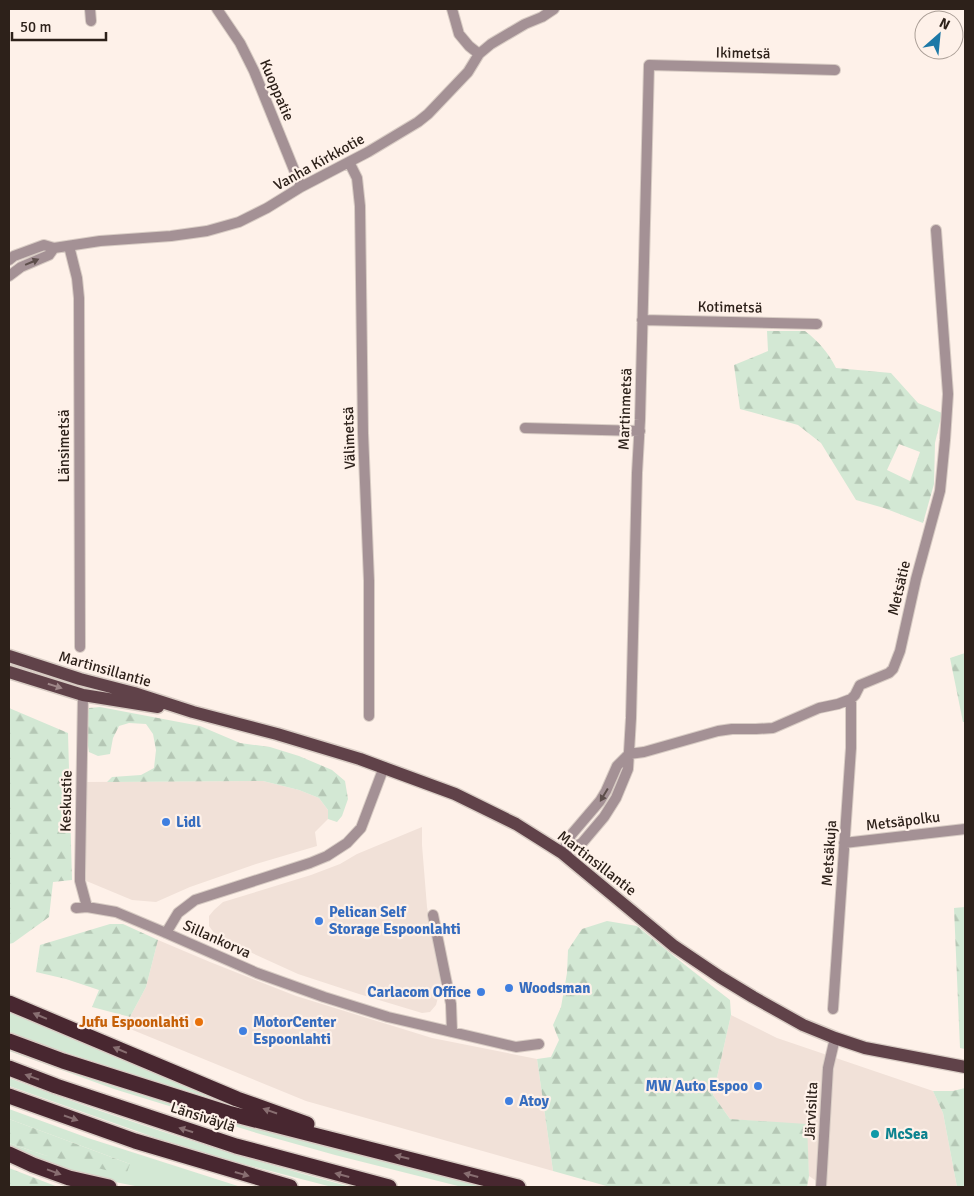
<svg xmlns="http://www.w3.org/2000/svg" width="974" height="1196" viewBox="0 0 974 1196" font-family="Signika,sans-serif">
	<style>
		.built { fill: #f1e1d8 }
		.grass { fill: #d3e8d4 }
		.forest { fill: url(#forest-firs); fill-rule: evenodd }
		.lines { fill: none; stroke-linecap: round; stroke-linejoin: round }
		.street-casing { stroke: #d8ccc4; stroke-width: 12 }
		.primary-casing { stroke: #d8ccc4; stroke-width: 15 }
		.highway-casing { stroke: #d8ccc4; stroke-width: 18 }
		.street { stroke: #a49195; stroke-width: 10 }
		.primary { stroke: #604249; stroke-width: 12 }
		.highway { stroke: #482730; stroke-width: 15 }
		.oneway { fill: #5d4e4b }
		.oneway2 { fill: #9f8889 }
		.oneway3 { fill: #886e71 }
		.shop-dot { fill: #3f7fe0; stroke: #fef1e9; stroke-width: 2 }
		.food-dot { fill: #e8710a; stroke: #fef1e9; stroke-width: 2 }
		.culture-dot { fill: #0f9aa8; stroke: #fef1e9; stroke-width: 2 }
		.labels { text-anchor: middle; stroke-width: 4.5; stroke-linejoin: round; paint-order: stroke }
		.street-label { font-size: 15px; fill: #2d211a; stroke: #fef1e9 }
		.shop-label { font-size: 15px; font-weight: bold; fill: #366cbe; stroke: #fef1e9; text-anchor: start }
		.food-label { font-size: 15px; font-weight: bold; fill: #c56008; stroke: #fef1e9; text-anchor: end }
		.culture-label { font-size: 15px; font-weight: bold; fill: #0d838f; stroke: #fef1e9; text-anchor: start }
	</style>
	<defs>
		<pattern id="forest-firs" width="22" height="20" patternUnits="userSpaceOnUse" patternTransform="scale(1.25)"><rect width="22" height="20" fill="#d3e8d4"/><path d="M5 1l3.5 6h-7zM16 11l3.5 6h-7z" fill="#b5c7b5"/></pattern>
	</defs>
	<rect width="100%" height="100%" fill="#fef1e9"/>
	<path class="built" d="M263 781 299 790 319 798 328 810V819L315 832 317 846 256 864 190 887 156 902 132 900 84 880 85 782Z
		M422 827V845L427 907 441 986 436 1005 430 1012 422 1013 359 994 298 974 217 937 209 926V916L214 910 223 902 311 875 340 864 357 854Z
		M158 940 210 962 296 996 432 1038 537 1059 553 1171 306 1101 123 1026 130 1017 146 987Z
		M731 1015 777 1038 933 1091 943 1113 957 1187H825L809 1176 806 1125 730 1119 713 1095Z"/>
	<path class="grass" d="M9 1008 231 1104C156 1082 82 1059 9 1033Z
		M9 1046 380 1159 488 1187H462L335 1155 260 1134 114 1089 9 1051Z
		M9 1078C120 1120 236 1156 351 1187H332L217 1157 159 1139 9 1086Z
		M9 1109 88 1138 241 1187H140L90 1177 40 1161 9 1148V1143L44 1155 130 1164 9 1119Z"/>
	<path class="forest" d="M767 331H805C819 342 828 352 836 368L891 373 918 403 942 413 935 443 934 484 923 523 884 508 856 500 821 443 798 425 740 409 734 365 768 351ZM899 444 920 452 910 481 887 470Z
		M965 653V722H963L950 658Z
		M100 707 200 726 240 743 270 747 299 756 332 770 345 781 348 799 342 816 337 822 328 819V810L319 798 299 790 263 781 107 782 112 777 141 775 154 768 156 750 153 734 146 724 129 723 119 726 113 738 110 754 98 756 89 752C87 740 84 718 89 708Z
		M9 708 68 733 72 880 53 882 49 917 13 943 9 944Z
		M965 907V1049L960 1048 954 908Z
		M607 921 637 926 685 965 730 1000 731 1015 713 1095 730 1119 807 1124 809 1176 807 1187H610L553 1171 537 1059 551 1057 559 1040 553 1025 561 1007 567 973 568 950 582 929Z
		M110 924H123L158 940 146 987 130 1017 92 1007 99 990 66 979 36 972 40 945Z
		M965 1088V1187H957L943 1113 933 1091H953Z
		M9 1119 130 1164 126 1175 44 1155 9 1143Z
		M9 1168 58 1187H9Z"/>
	<g class="lines">
		<g class="street-casing">
			<path id="street" d="M90 9 91 21
				M217 9 240 43 254 71 301 187
				M452 9 459 34 469 46 479 54
				M349 162 357 178 360 206 363 433 369 581V716
				M69 246 77 278 79 298 80 647
				M9 260 14 256 44 245 54 248 100 241 171 236 207 231 239 222 267 208 301 187 368 152 418 122 428 114 468 72 479 54 491 44 525 24 542 17 554 9
				M9 276 21 267 49 255 54 248
				M642 320 817 324
				M525 428 640 431
				M83 695 80 874V881L87 907
				M629 754 644 752 718 731 732 729H756L773 728 819 708 838 704 851 699 855 695 860 685 889 673 893 669 900 651 916 579 940 491 945 440 948 394 936 230
				M384 767 361 828 347 843 327 856 310 863 195 900 178 913 166 933 257 973 324 997 388 1017 516 1047 539 1044
				M844 843 965 829
				M562 853 582 843 604 817 616 798 628 769 631 718 637 473 640 420 649 65 835 70
				M562 853 571 835 600 801 606 791 617 766 629 754
				M76 908 87 907 116 912 166 933
				M433 915 451 1004 452 1032
				M833 1009 851 748V699
				M821 1187 828 1068 835 1038"/>
		</g>
		<g class="primary-casing">
			<path id="primary" d="M9 656 80 679 134 693 193 712 277 734 360 759 455 794 516 824 562 853 674 946 720 977 753 997 803 1025 835 1038 865 1048 965 1067
				M9 672 83 695 158 707"/>
		</g>
		<g class="highway-casing">
			<path id="highway" d="M9 1003 237 1099 307 1124
				M9 1041 63 1061 228 1113 518 1187
				M9 1068 56 1086 236 1146 389 1187
				M9 1096 135 1141 290 1187
				M9 1154 33 1165 69 1178 109 1187"/>
		</g>
		<use href="#street" class="street"/>
		<use href="#primary" class="primary"/>
		<use href="#highway" class="highway"/>
	</g>
	<defs><path id="oneway-solid" d="M-6-.8H1V-3.2L6.5 0L1 3.2V.8H-6Z" transform="scale(1.25)"/></defs>
	<g class="oneway">
		<use href="#oneway-solid" transform="translate(32 262) rotate(-23)"/>
		<use href="#oneway-solid" transform="translate(604 795) rotate(121)"/>
	</g>
	<use class="oneway2" href="#oneway-solid" transform="translate(55 686) rotate(17)"/>
	<g class="oneway3">
		<use href="#oneway-solid" transform="translate(40 1016) rotate(-157)"/>
		<use href="#oneway-solid" transform="translate(120 1050) rotate(-157)"/>
		<use href="#oneway-solid" transform="translate(32 1077) rotate(-160)"/>
		<use href="#oneway-solid" transform="translate(270 1111) rotate(-161)"/>
		<use href="#oneway-solid" transform="translate(71 1118) rotate(19)"/>
		<use href="#oneway-solid" transform="translate(186 1130) rotate(-162)"/>
		<use href="#oneway-solid" transform="translate(402 1157) rotate(-166)"/>
		<use href="#oneway-solid" transform="translate(54 1172) rotate(20)"/>
		<use href="#oneway-solid" transform="translate(242 1174) rotate(16)"/>
		<use href="#oneway-solid" transform="translate(342 1175) rotate(-165)"/>
		<use href="#oneway-solid" transform="translate(471 1175) rotate(-165)"/>
	</g>
	<g class="shop-dot">
		<circle cx="166" cy="822" r="5"/>
		<circle cx="319" cy="921" r="5"/>
		<circle cx="509" cy="988" r="5"/>
		<circle cx="481" cy="992" r="5"/>
		<circle cx="243" cy="1031" r="5"/>
		<circle cx="758" cy="1086" r="5"/>
		<circle cx="509" cy="1101" r="5"/>
	</g>
	<circle class="food-dot" cx="199" cy="1022" r="5"/>
	<circle class="culture-dot" cx="875" cy="1134" r="5"/>
	<g class="labels">
		<g class="street-label">
			<text transform="translate(743 53) rotate(1)" y="5">Ikimetsä</text>
			<text transform="translate(277 90) rotate(67)" y="5">Kuoppatie</text>
			<text transform="translate(319 162) rotate(-29)" y="5">Vanha Kirkkotie</text>
			<text transform="translate(730 307) rotate(1)" y="5">Kotimetsä</text>
			<text transform="translate(625 409) rotate(-88)" y="5">Martinmetsä</text>
			<text transform="translate(349 438) rotate(-92)" y="5">Välimetsä</text>
			<text transform="translate(64 446) rotate(-90)" y="5">Länsimetsä</text>
			<text transform="translate(899 588) rotate(-77)" y="5">Metsätie</text>
			<text transform="translate(105 669) rotate(16)" y="5">Martinsillantie</text>
			<text transform="translate(66 801) rotate(-89)" y="5">Keskustie</text>
			<text transform="translate(903 821) rotate(-7)" y="5">Metsäpolku</text>
			<text transform="translate(829 853) rotate(-86)" y="5">Metsäkuja</text>
			<text transform="translate(597 863) rotate(38)" y="5">Martinsillantie</text>
			<text transform="translate(217 939) rotate(24)" y="5">Sillankorva</text>
			<text transform="translate(811 1111) rotate(-87)" y="5">Järvisilta</text>
			<text transform="translate(203 1117) rotate(18)" y="5">Länsiväylä</text>
		</g>
		<g class="shop-label">
			<text x="176" y="827">Lidl</text>
			<text x="329" y="917">Pelican Self<tspan x="329" dy="17">Storage Espoonlahti</tspan></text>
			<text x="519" y="993">Woodsman</text>
			<text x="471" y="997" text-anchor="end">Carlacom Office</text>
			<text x="253" y="1027">MotorCenter<tspan x="253" dy="17">Espoonlahti</tspan></text>
			<text x="748" y="1091" text-anchor="end">MW Auto Espoo</text>
			<text x="519" y="1106">Atoy</text>
		</g>
		<g class="food-label">
			<text x="189" y="1027">Jufu Espoonlahti</text>
		</g>
		<g class="culture-label">
			<text x="885" y="1139">McSea</text>
		</g>
	</g>
	<rect width="974" height="1196" fill="none" stroke="#2d211a" stroke-width="20"/>
	<g transform="translate(939 35) rotate(27)"><circle r="24" fill="#fef1e9" stroke="#aa9e96"/>
	<path d="M0-4L9 19L0 12L-9 19Z" fill="#1d79a7"/>
	<text y="-8" font-size="14" font-weight="bold" text-anchor="middle" fill="#2d211a">N</text>
	</g>
	<path d="M12 32v8h94v-8" fill="none" stroke="#2d211a" stroke-width="2.5"/>
	<text x="20" y="32" font-size="15" fill="#2d211a" stroke="#fef1e9" stroke-width="4" paint-order="stroke">50 m</text>
</svg>
